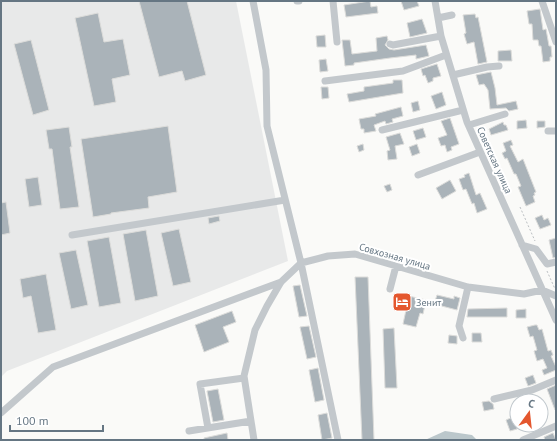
<svg xmlns="http://www.w3.org/2000/svg" width="557" height="441" viewBox="0 0 557 441" font-family="'PT Sans',sans-serif">
	<style>
		.built { fill: #e8e9e9 }
		.water { fill: #bbc7cb }
		.building { fill: #aab3b9; stroke: #dcdcda }
		.lines { fill: none; stroke-linecap: round; stroke-linejoin: round }
		.path { stroke: #bbbfc2; stroke-width: 1; stroke-dasharray: 2 2; stroke-linecap: butt }
		.minor { stroke: #c3c8cc; stroke-width: 7 }
		.labels { text-anchor: middle; stroke-width: 4; stroke-linejoin: round; paint-order: stroke }
		.street-label { font-size: 10px; fill: #657683; stroke: #fff }
		.poi-label { font-size: 10px; fill: #657683; stroke: #fff; text-anchor: start }
	</style>
	<rect width="100%" height="100%" fill="#fafaf8"/>
	<path class="built" d="M1 1H236L288 261 7 371 1 377Z"/>
	<path class="water" d="M445 431 472 435 477 440H425Z"/>
	<path class="building" d="M139 1H187L206 75 185 81 182 71 159 77Z
		M370 1 371 7 377 6 378 13 346 17 344 5Z
		M401 1H417L419 6 404 10Z
		M540 9 543 30 546 29 549 46H551L552 57H550V61L543 62 541 46H539L538 40H533L532 24H529L527 11Z
		M98 13 104 42 123 39 130 75 112 79 116 102 94 106 75 18Z
		M475 14 476 18 478 17 487 62 478 64 474 42 467 44 464 34 466 33 463 15Z
		M422 19 427 33 410 37 407 23Z
		M325 35 326 47H317L316 36Z
		M387 36 388 40 385 45 389 49 394 50 426 45 429 56 416 59V55L390 58 354 63V65L345 66 342 40H350L352 54 377 51 376 38Z
		M31 40 49 110 33 115 14 44Z
		M511 50 512 61H498V51Z
		M326 59 328 71 320 72 319 60Z
		M437 64 441 76 433 78V81L428 83 425 75 423 76 421 69Z
		M491 72 495 88 497 105 516 101 518 109 509 111 506 108 490 109 488 90 484 84 479 85 476 75Z
		M393 80H402L403 93 349 102 347 94 364 91V87L393 83Z
		M321 87H328L329 98 322 99Z
		M442 92 446 105 436 109 431 96Z
		M418 101 420 110 413 112 411 103Z
		M401 107 403 116 392 119 393 122 386 124 385 121 374 125 376 131 364 133V129H361L359 119 376 116 375 114Z
		M450 118 459 144 451 147 452 150 447 152 445 145 441 146 438 138 447 135 441 121Z
		M526 120 527 128 517 129V121Z
		M537 121H545V127L537 128Z
		M503 122 504 125H506L508 130 491 135 489 129Z
		M168 126 177 192 148 197 149 208 111 213V214L93 217 81 139Z
		M69 127 72 147H70L79 207 60 209 52 149H49L46 130Z
		M423 128 426 137 416 140 413 131Z
		M400 133 404 144 395 146 397 159 388 160 387 151 390 150 386 137Z
		M511 140 513 145 510 146 518 162 523 159 536 192 534 193 535 195 533 196 535 202 526 206 518 187 521 186 516 174H514L507 158 505 159 502 153 506 151 503 143Z
		M363 144 364 150 359 152 357 146Z
		M417 144 420 153 412 156 409 147Z
		M469 173 476 195 480 193 487 209 477 213 474 203 472 204 466 189 463 190 459 179 465 177 464 175Z
		M38 177 42 205 29 207 25 179Z
		M450 180 456 191 442 199 436 188Z
		M390 184 392 190 387 192 384 186Z
		M6 202 10 233 1 235V203Z
		M542 215 544 220 548 218 551 225 540 229 535 218Z
		M219 216 220 221 209 224 208 218Z
		M179 229 191 282 173 286 161 233Z
		M146 230 158 296 135 301 123 234Z
		M109 237 121 303 99 307 87 241Z
		M556 238V257L553 258 549 240Z
		M76 250 88 305 71 309 59 253Z
		M46 274 56 330 38 333 31 296 23 298 20 279Z
		M355 277H368L374 440H362Z
		M300 285 307 316 299 317 293 286Z
		M400 294 426 300 423 314 420 313 416 327 403 324 406 310 396 308Z
		M437 295 454 299V296L460 298 457 310 434 304Z
		M507 308V317H467L468 309Z
		M526 309V318H516V310Z
		M232 311 236 322 223 327 229 342 204 352 195 325Z
		M535 325H537L539 330 542 329 548 351 551 350 553 355 551 356 556 367V370L544 375 542 370 547 368 543 359 537 361 534 351 537 350 533 336 530 337 527 327Z
		M309 326 316 357 307 359 300 327Z
		M394 328 397 388H385L383 329Z
		M472 333H481L482 342H472Z
		M449 335 457 336V344L448 343Z
		M318 368 324 400 315 402 309 370Z
		M533 375 536 383 528 386 525 378Z
		M556 385V410H555L547 389Z
		M218 389 224 420 213 422 207 391Z
		M529 396 530 400 519 401 518 398Z
		M489 401 493 404 494 409 484 411 482 402Z
		M327 413 332 438 322 440 318 415Z
		M513 417 514 419 517 418V429L510 431 506 420Z
		M227 433 228 440H204V438Z
		M553 433 556 440H545L544 437Z"/>
	<g class="lines">
		<path class="path" d="M520 207 535 241
			M547 271 555 289"/>
		<path class="minor" d="M253 1 266 70 267 126 301 263 338 440
			M297 1H299
			M333 1 337 42
			M435 1 441 36 467 122 556 320
			M542 1 556 42
			M438 18 452 15
			M390 44 393 45 441 36
			M453 75 487 67 499 66
			M325 81 403 71 446 55
			M469 125 505 114
			M382 130 463 110
			M548 131H556
			M418 175 480 152
			M72 235 285 200
			M522 245 536 249 547 264 556 262
			M390 289 396 266
			M463 338 459 326 468 287
			M494 399 532 390 556 380
			M1 413 53 367 281 282
			M208 428 200 384 244 378
			M189 431 251 421
			M254 440 244 376 255 330 267 306 281 282 301 263 328 256 355 254 468 287 524 294 542 290 556 296
			M523 440 556 426"/>
	</g>
	<defs>
		<g id="hotel-square" transform="scale(1)"><rect x="-9" y="-9" width="18" height="18" rx="4" fill="#e4572e" stroke="#fff"/><path d="M-6-4.5h1.5V1H6V5H4.5V3h-9V5H-6ZM-4 0a1.8 1.8 0 1 1 3.6 0ZM.5 0V-2.5h3Q6-2.5 6 0Z" fill="#fff"/></g>
	</defs>
	<g fill-rule="evenodd">
		<use href="#hotel-square" x="402" y="302"/>
	</g>
	<g class="labels">
		<g class="street-label">
			<text transform="translate(495 160) rotate(66)" y="4">Советская улица</text>
			<text transform="translate(395 256) rotate(16)" y="4">Совхозная улица</text>
		</g>
		<g class="poi-label">
			<text x="416" y="306">Зенит</text>
		</g>
	</g>
	<rect width="557" height="441" fill="none" stroke="#657683" stroke-width="4"/>
	<g transform="translate(529 413) rotate(15)"><circle r="19" fill="#ffffff" stroke="#c1c8cd"/>
	<path d="M0-3L7 15L0 10L-7 15Z" fill="#e4572e"/>
	<text y="-6" font-size="11" font-weight="bold" text-anchor="middle" fill="#657683">С</text>
	</g>
	<path d="M10 425v6h93v-6" fill="none" stroke="#657683" stroke-width="2"/>
	<text x="16" y="425" font-size="12" fill="#657683" stroke="#ffffff" stroke-width="3" paint-order="stroke">100 m</text>
</svg>
